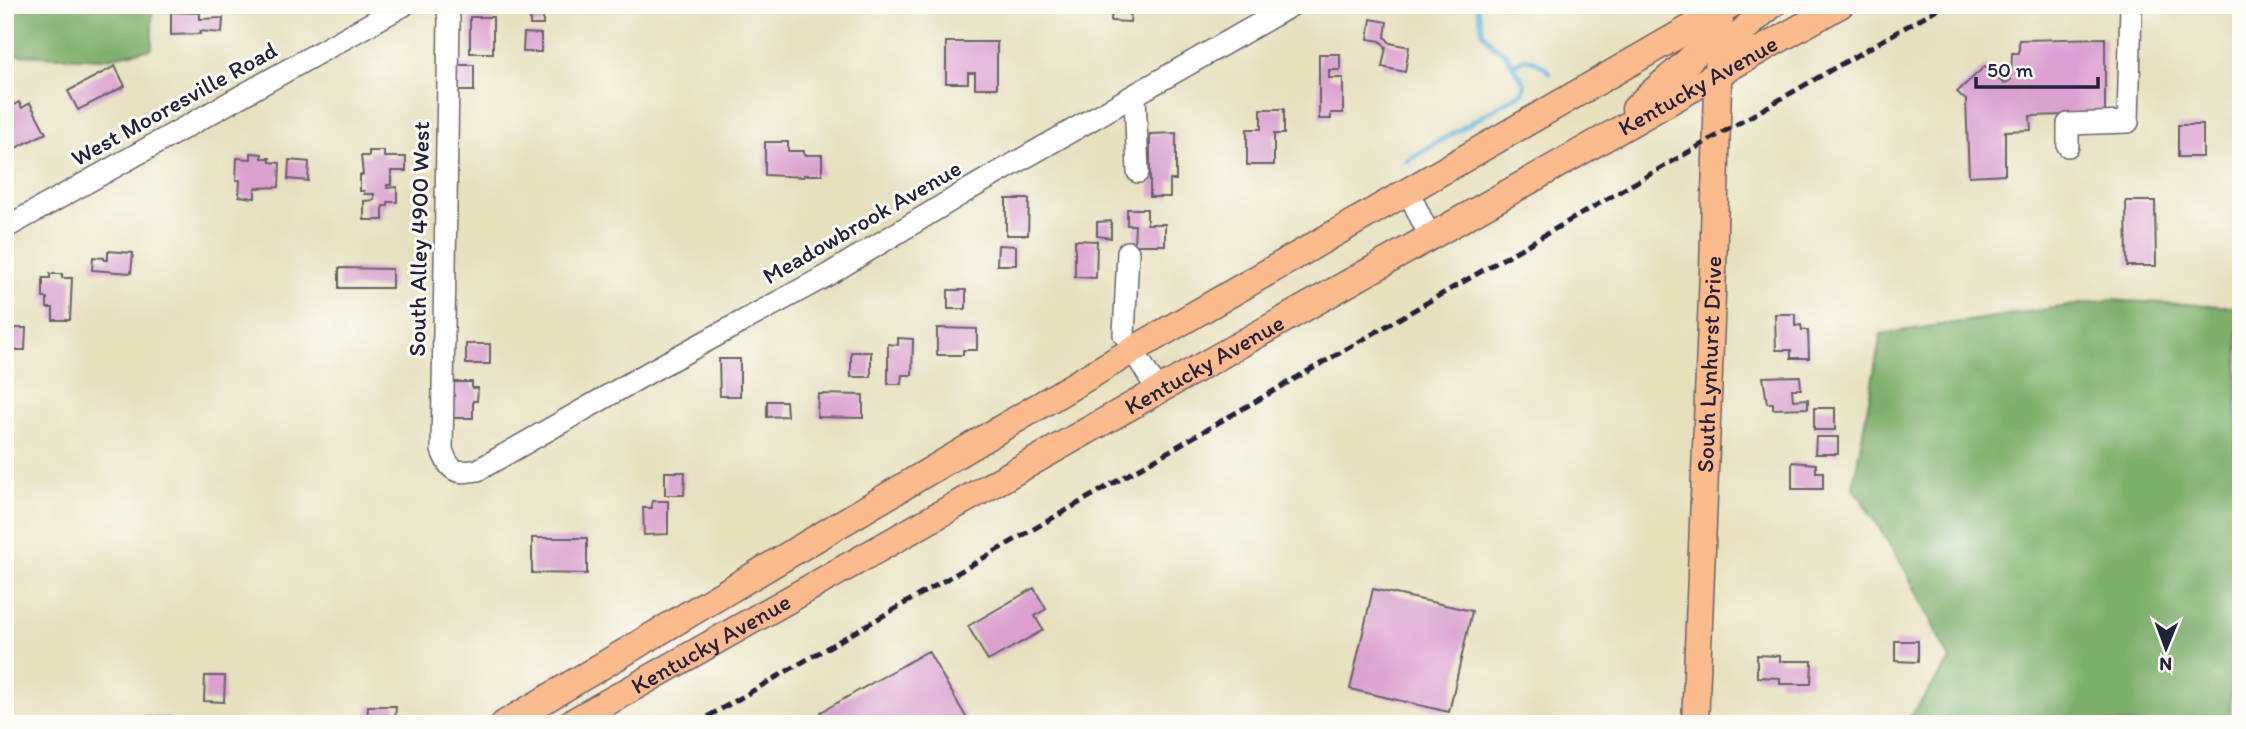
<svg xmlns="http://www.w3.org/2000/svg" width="2246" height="729" viewBox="0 0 2246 729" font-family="Itim,sans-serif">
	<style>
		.forest { fill: #7caf69; stroke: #4f6852; stroke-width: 2 }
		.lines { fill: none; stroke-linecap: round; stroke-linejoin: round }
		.stream { stroke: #63b5de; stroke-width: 5 }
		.building { fill: #daa1d0 }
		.minor-casing { stroke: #676468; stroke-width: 24 }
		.major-casing { stroke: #676468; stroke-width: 29 }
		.minor { stroke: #fff; stroke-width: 21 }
		.major { stroke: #fbbb8c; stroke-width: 26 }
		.rail { stroke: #22223b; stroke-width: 5; stroke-dasharray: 10 5; stroke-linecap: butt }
		.labels { text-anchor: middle; stroke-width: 6; stroke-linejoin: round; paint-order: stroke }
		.street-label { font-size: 24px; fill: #22223b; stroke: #fdfcf7 }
	</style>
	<rect width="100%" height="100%" fill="#fdfcf7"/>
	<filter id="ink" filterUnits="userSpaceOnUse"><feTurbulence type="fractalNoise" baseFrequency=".0143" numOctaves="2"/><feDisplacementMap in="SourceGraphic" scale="14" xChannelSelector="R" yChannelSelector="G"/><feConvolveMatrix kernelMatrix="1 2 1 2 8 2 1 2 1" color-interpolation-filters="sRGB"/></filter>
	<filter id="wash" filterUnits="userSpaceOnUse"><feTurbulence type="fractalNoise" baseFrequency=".00686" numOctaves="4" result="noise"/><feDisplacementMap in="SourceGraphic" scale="28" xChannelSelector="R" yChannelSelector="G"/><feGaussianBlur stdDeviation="1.57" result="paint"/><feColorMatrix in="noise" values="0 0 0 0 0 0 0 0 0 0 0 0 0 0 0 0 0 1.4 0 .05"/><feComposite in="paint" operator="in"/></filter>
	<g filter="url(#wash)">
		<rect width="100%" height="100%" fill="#e7e0bd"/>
		<path class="forest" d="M5 5H152V49L102 59 17 55 5 51Z
			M2108 300 2239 307 2230 724H1905L1950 660 1907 573 1853 486 1881 334Z"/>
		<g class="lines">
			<path class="stream" d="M1514 65C1518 63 1521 60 1525 59 1532 58 1546 67 1550 73
				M1406 161 1523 92 1525 84 1505 53 1493 45 1483 33 1477 5"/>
		</g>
		<g id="blocks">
			<path class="building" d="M530 5H557V14H543V25H530Z
				M1112 5H1138L1137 11H1131L1130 22 1111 21Z
				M1498 5H1530V9L1498 7Z
				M171 12 200 13V19L223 18 222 33 200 31V34L171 35Z
				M470 17H493V53H470Z
				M1371 19 1387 22 1385 37 1390 43 1409 47 1405 72 1382 67 1386 47 1380 41 1368 39Z
				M524 33 541 34V52H523Z
				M2105 38V114L2030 116 2031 130 2005 131V174L1969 176 1966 100 1957 92 1985 66 2004 84 2011 80 2012 53H2019V40Z
				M946 42H997V88H975V73H968V83H946Z
				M1319 54H1340V70H1329V78H1343V113H1331V119H1319Z
				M455 65H474V91H454Z
				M115 66 125 86 78 110 68 91Z
				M19 102 22 108 30 103 46 133 16 148 13 143 5 147V120L11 117 6 109Z
				M1261 109H1284V134H1274V165H1247V129H1261Z
				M2178 125H2203V157H2178Z
				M1176 133V180H1170V197H1150V134Z
				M765 142H788V151H804V155H822V175H804V177L765 175Z
				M369 151H384V157H406V171H391V185H387V188L397 187V202H388V206H383V220H364V201L374 200V194H364V191H360V175H363L361 156H369Z
				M251 153 262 154V158H270V162L280 163 279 187 255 188V198L239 196 240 180H236L237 158 251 159Z
				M289 160 309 162 308 181 288 179Z
				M1006 199H1029L1028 235H1006Z
				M2126 201H2155L2156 266H2127Z
				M1127 209H1147V224H1165V245H1134L1135 225H1127Z
				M1111 221V238L1097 236V222Z
				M1075 240 1097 241 1096 278 1075 277Z
				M998 245 1016 246V265H997Z
				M108 251 133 253 131 273 92 270 93 257 104 258V260H108Z
				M339 268 392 269V288H339Z
				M50 274H62V278H72L70 320H53V308H47V298H43V278H50Z
				M948 290H966V309H948Z
				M5 314H9V328H26L25 350H5Z
				M1775 314H1795V326L1801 325 1802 330H1808L1809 358H1791V350H1776Z
				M937 328 977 329V350H963V355H937Z
				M898 338 913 339 912 375H902L901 384H888V344L898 345Z
				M466 344H490V364H466Z
				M851 352H871V377H851Z
				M719 359H740V396H720Z
				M1800 376 1801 389H1792L1793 400 1808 399V408L1773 409V403H1767L1763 377Z
				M452 382H472V388H478L477 401H473V418H452Z
				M818 394 863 395V418L817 417Z
				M767 401H786L787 416 767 417Z
				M1814 408H1835V430H1814Z
				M1816 437H1838V454H1815Z
				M1792 462 1816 464V472H1823V489H1792Z
				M665 472H685L684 495H665Z
				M652 501H668V534L644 535 643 508H652Z
				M532 538H587V574L532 573Z
				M1034 588 1046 609 1035 616 1043 630 988 661 968 626Z
				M1373 589 1472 611 1449 712 1350 689Z
				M1895 641H1918V662L1895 661Z
				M928 651 970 724H828L821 712Z
				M1757 655 1780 656V661H1812L1811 684H1780V678L1757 677Z
				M205 676H225L224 702 204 701Z
				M368 706H396L395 723 367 724Z
				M143 716 169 717V724H143Z"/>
		</g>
	</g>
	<g filter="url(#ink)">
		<use href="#blocks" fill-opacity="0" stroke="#676468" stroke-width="2"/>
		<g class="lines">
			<g class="minor-casing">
				<path id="minor" d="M447 5 449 19 442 450C450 472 456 474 478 470L653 370 826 276 968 190 1292 5
					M1135 96 1138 172
					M2068 146V124L2128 122 2131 5
					M1408 191 1430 237
					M5 228 404 5
					M1124 335 1128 252
					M1133 350 1158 391"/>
			</g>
			<g class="major-casing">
				<g id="major">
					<path d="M1721 66C1731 39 1750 23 1772 5"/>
					<path d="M1635 109C1663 78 1700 61 1718 20"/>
					<path d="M504 724 1133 350 1730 5"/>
					<path id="s1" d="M569 724 1840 5"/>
					<path id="s2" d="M1695 724 1713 270 1720 10"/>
				</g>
			</g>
			<use href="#minor" class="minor"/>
			<use href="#major" class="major"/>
			<path class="rail" d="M695 724 1944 5"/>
		</g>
	</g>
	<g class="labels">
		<g class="street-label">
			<text dy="8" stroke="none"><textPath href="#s1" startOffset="1297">Kentucky Avenue</textPath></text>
			<text transform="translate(174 104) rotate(-29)" y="8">West Mooresville Road</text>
			<text transform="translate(862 222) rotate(-30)" y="8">Meadowbrook Avenue</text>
			<text transform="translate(419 239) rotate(-89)" y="8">South Alley 4900 West</text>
			<text dy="8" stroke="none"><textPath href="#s1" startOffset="730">Kentucky Avenue</textPath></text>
			<text dy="8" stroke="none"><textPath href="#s2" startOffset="360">South Lynhurst Drive</textPath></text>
			<text dy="8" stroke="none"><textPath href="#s1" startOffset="163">Kentucky Avenue</textPath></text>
		</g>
	</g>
	<rect width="2246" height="729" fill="none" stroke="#fdfcf7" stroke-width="28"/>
	<g transform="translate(2166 648) rotate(181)" stroke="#fdfcf7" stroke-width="5" paint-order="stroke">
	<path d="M0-5L12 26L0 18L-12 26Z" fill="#22223b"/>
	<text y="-10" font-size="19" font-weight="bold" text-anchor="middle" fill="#22223b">N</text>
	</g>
	<path d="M1976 77v10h122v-10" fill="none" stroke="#22223b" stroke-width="3.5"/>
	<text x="1987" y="77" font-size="21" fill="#22223b" stroke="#fdfcf7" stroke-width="5" paint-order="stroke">50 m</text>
</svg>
